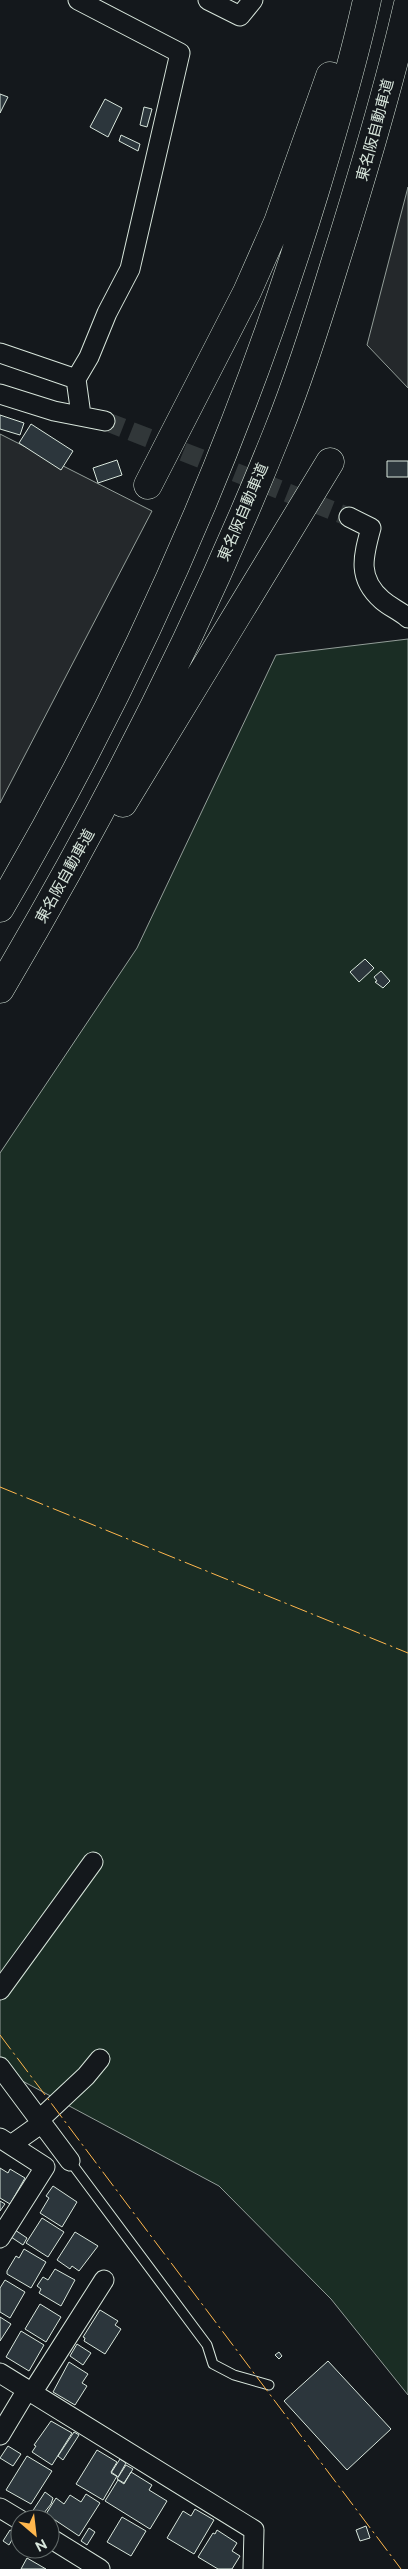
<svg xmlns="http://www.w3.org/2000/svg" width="408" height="2569" viewBox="0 0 408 2569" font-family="Raleway,'Noto Sans JP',sans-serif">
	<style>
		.green { fill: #1a2d24; stroke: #939e99 }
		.parking { fill: #24282b; stroke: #939e99 }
		.building { fill: #2c363c; stroke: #d8e6dc }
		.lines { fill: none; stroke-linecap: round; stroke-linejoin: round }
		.minor-tunnel { stroke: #313739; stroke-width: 19; stroke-dasharray: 19 9; stroke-linecap: butt }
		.service-casing { stroke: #d8e6dc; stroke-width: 11 }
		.minor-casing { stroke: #d8e6dc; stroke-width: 21 }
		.motorway-casing { stroke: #d8e6dc; stroke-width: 29 }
		.service { stroke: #14181c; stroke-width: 9 }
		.minor { stroke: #14181c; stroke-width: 19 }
		.motorway { stroke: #14181c; stroke-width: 28 }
		.power { stroke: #ffb74d; stroke-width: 1; stroke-dasharray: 18 4 2.5 4; stroke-linecap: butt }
		.labels { text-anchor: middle; stroke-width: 4; stroke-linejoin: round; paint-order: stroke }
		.street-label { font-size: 15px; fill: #d8e6dc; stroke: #14181c }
	</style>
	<rect width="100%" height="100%" fill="#14181c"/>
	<path class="green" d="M408 639V2395L331 2299 219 2186 0 2069V1153L137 948 276 655Z"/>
	<path class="parking" d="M408 187V388L367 345Z
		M0 434 152 511 0 803Z"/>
	<path class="building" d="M0 94 8 97 0 113Z
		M105 99 122 108 108 137 90 127Z
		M144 107 152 109 147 127 140 125Z
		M121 135 140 144 138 151 119 141Z
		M0 415 24 423 20 435 0 429Z
		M31 424 73 451 61 470 19 443Z
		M117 460 122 475 98 483 93 468Z
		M387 461H408V477H387Z
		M365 959 374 968 359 982 350 972Z
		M381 971 390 981 383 988 375 982 377 981 374 977Z
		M0 2168 8 2173 10 2169 25 2178 10 2204 0 2198Z
		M53 2186 77 2202 62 2227 40 2213 49 2198 46 2196Z
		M0 2201 5 2204 0 2211Z
		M42 2218 64 2232 48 2257 26 2243Z
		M15 2230 27 2238 23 2245 11 2237Z
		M75 2232 98 2246 79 2271 72 2266 70 2269 57 2260Z
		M24 2249 46 2262 31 2288 7 2274V2271L16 2256 19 2258Z
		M55 2269 75 2280 61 2306 39 2293 41 2289 37 2286 43 2277 48 2280Z
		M5 2280 25 2292 10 2318 0 2312V2288Z
		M40 2304 61 2317 46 2342 25 2329Z
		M100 2310 118 2321 115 2325 121 2329 105 2354 84 2341 85 2338 83 2337Z
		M0 2317 11 2324 0 2341Z
		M21 2331 44 2345 29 2371 6 2357Z
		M77 2344 91 2353 83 2365 70 2356Z
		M279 2352 282 2356 279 2359 275 2355Z
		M328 2361 391 2429 347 2470 284 2401Z
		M69 2362 88 2374 82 2383 87 2386 75 2405 53 2392Z
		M51 2421 72 2433 52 2465 32 2452 36 2446 34 2445Z
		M74 2432 79 2435 63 2460 58 2456Z
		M8 2446 21 2454 13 2466 0 2458Z
		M97 2450 117 2462 111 2472 117 2476 103 2500 76 2484Z
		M27 2456 52 2471 31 2504 6 2490Z
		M120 2459 126 2463 118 2477 111 2473Z
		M126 2465 133 2469 124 2483 117 2479Z
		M131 2472 152 2485 149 2490 167 2501 150 2529 105 2501 118 2480 124 2484Z
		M45 2492 53 2498 51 2504 40 2518 32 2512Z
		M86 2494 100 2503 79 2536 46 2514 56 2498 64 2504 70 2495 81 2502Z
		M195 2509 214 2520 194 2554 167 2538 183 2511 191 2516Z
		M122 2517 146 2531 131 2556 107 2542Z
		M366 2526 370 2538 360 2541 356 2530Z
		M89 2528 95 2532 87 2545 81 2541Z
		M10 2530 16 2533 9 2545 3 2541Z
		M217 2530 237 2543 232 2551 240 2556 232 2569H218L198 2557 213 2533 215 2534Z
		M27 2558 46 2569H21Z"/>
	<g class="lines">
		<path class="minor-tunnel" d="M105 421 349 517"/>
		<g class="service-casing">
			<path id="service" d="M70 2161 207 2345 213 2364 234 2375 269 2385"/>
		</g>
		<g class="minor-casing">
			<path id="minor" d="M78 0 180 53 130 269 107 313 89 357 76 379 81 415
				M208 0 240 16 253 0
				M0 353 76 379
				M0 394 54 411 105 421
				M349 517 371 528C363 557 357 578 382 600 390 607 400 611 408 618
				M0 1990 93 1862
				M0 2067 70 2161
				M39 2120 86 2076 100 2059
				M0 2138 45 2167 0 2238
				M11 2145 42 2123
				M0 2373 254 2530 253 2569
				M32 2393 104 2280
				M0 2435 27 2390
				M0 2508 20 2520
				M50 2538 100 2569"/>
		</g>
		<g class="motorway-casing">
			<path id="motorway" d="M148 485 247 292 278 222 330 76
				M123 803 330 462
				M0 908C132 682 239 441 315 191 334 128 353 64 367 0
				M0 989C106 810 201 624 278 431 300 376 318 319 335 263 362 177 388 91 408 4"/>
		</g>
		<use href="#service" class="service"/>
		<use href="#minor" class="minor"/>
		<use href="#motorway" class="motorway"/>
		<path class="power" d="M0 1487 408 1653
			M0 2035 401 2569"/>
	</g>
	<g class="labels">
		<g class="street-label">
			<text transform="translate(375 130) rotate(-75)" y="5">東名阪自動車道</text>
			<text transform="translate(243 512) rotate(-67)" y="5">東名阪自動車道</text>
			<text transform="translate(65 876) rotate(-61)" y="5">東名阪自動車道</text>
		</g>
	</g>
	<g transform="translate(35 2534) rotate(152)"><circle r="24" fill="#14181c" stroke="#626a69"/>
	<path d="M0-4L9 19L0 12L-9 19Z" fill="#ffb74d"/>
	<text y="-8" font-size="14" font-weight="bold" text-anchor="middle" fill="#d8e6dc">N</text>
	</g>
</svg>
